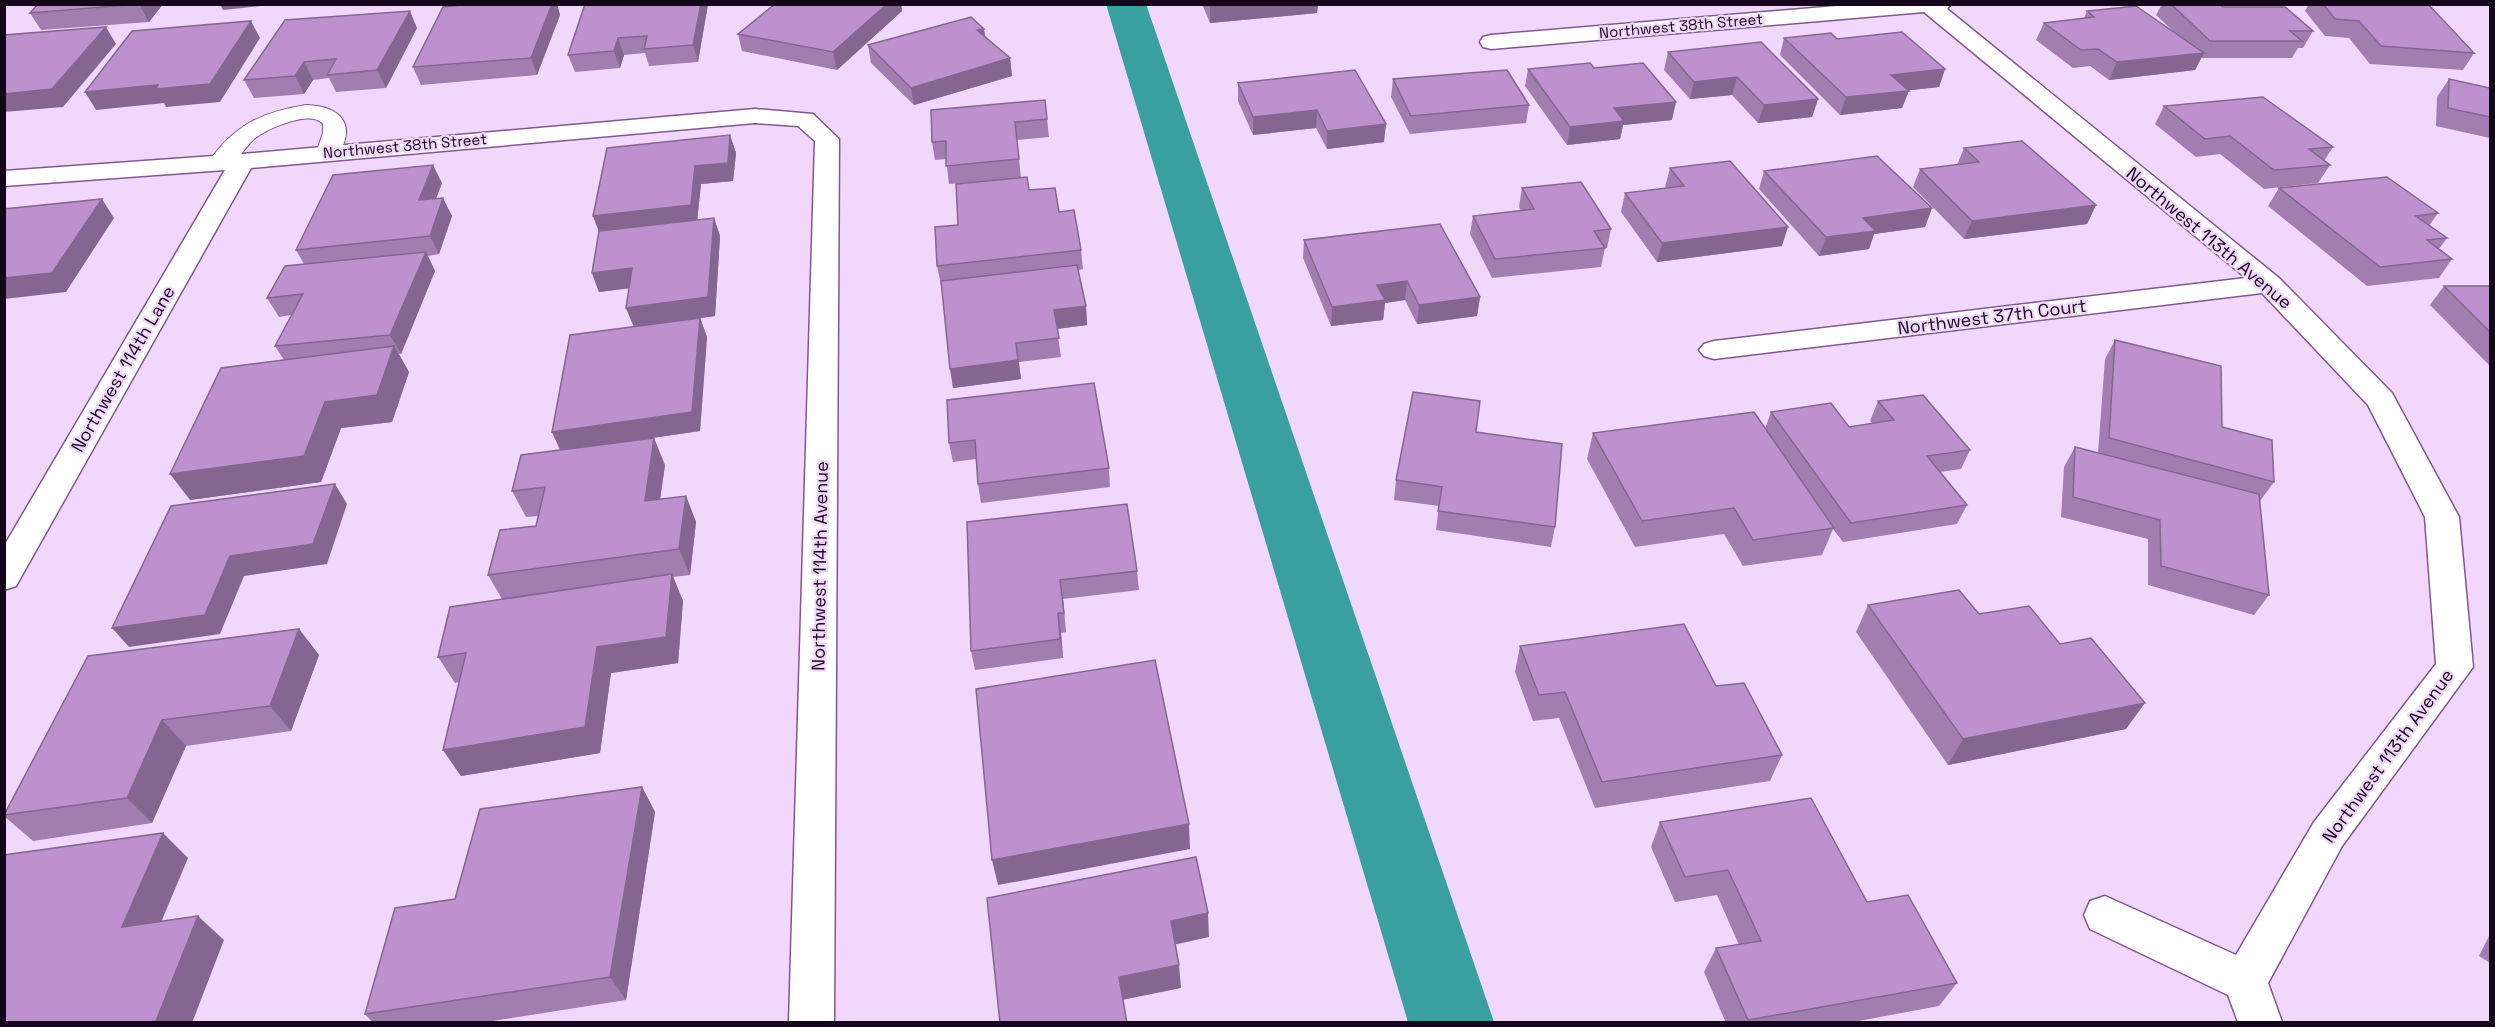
<svg xmlns="http://www.w3.org/2000/svg" width="2495" height="1027" viewBox="0 0 2495 1027" font-family="'Space Grotesk',sans-serif">
	<style>
		.lines { fill: none; stroke-linecap: round; stroke-linejoin: round }
		.canal { fill: #399f9f; fill-rule: evenodd }
		.lane-casing { stroke: #805890; stroke-width: 2 }
		.street-casing { stroke: #805890; stroke-width: 3 }
		.lane { fill: #fff; fill-rule: evenodd }
		.street { fill: #fff; fill-rule: evenodd }
		.wall { fill: #a27db0 }
		.shaded-wall { fill: #846690 }
		.building { fill: #bc91cd; stroke: #846690; stroke-width: 1.5 }
		.labels { text-anchor: middle; stroke-width: 4.5; stroke-linejoin: round; paint-order: stroke }
		.far-street-label { font-size: 15px; fill: #14051a; stroke: #f2d7fd }
		.street-label { font-size: 18px; fill: #14051a; stroke: #f2d7fd }
	</style>
	<rect width="100%" height="100%" fill="#f2d7fd"/>
	<g class="lines">
		<path class="canal" d="M1106 4H1146L1494 1022H1408Z"/>
		<g class="lane-casing">
			<path id="lane" d="M306 105C342 106 358 126 336 158L328 160 320 158 316 153 323 133V124C310 109 267 129 254 139 245 147 239 159 229 167 224 171 218 170 212 168L208 163C234 125 262 112 306 105Z"/>
		</g>
		<g class="street-casing">
			<path id="street" d="M1860 4H1951L1947 9 2279 278 2392 393 2459 517 2473 667 2342 846 2268 983 2282 1022H2238L2228 995 2090 929 2084 915 2090 901 2105 896 2236 955 2314 822 2436 664 2425 517 2368 405 2262 293 1714 359 1704 356 1699 350 1704 344 1714 341 2246 278 1924 12 1491 49 1483 47 1480 42 1483 37 1491 35Z
				M755 109 813 114 839 139 834 1022H789L815 141 798 126 755 123 251 168 16 586 4 590V546L225 170 4 186V171L242 154Z"/>
		</g>
		<use href="#lane" class="lane"/>
		<use href="#street" class="street"/>
	</g>
	<path class="wall" d="M38 4H163L149 22 41 30 30 13Z
		M471 4H557L560 15 537 75 421 85 413 67Z
		M708 4 698 62 649 66 645 53 624 55 620 68 575 72 568 55Z
		M775 4H901L902 11 837 70 742 51 738 34Z
		M1202 4H1318L1317 13 1210 23Z
		M2162 4H2220L2223 7 2313 31 2303 48H2298L2292 58H2201L2195 70 2109 80 2090 66 2073 68 2036 40 2044 23 2084 18 2087 11 2173 31 2156 15Z
		M2309 4H2428L2474 53 2463 70 2370 64 2349 38 2325 36 2305 11Z
		M417 28 386 88 336 92 329 78 313 80 304 94 254 98 244 80Z
		M986 38 1010 58 1012 76 914 105 871 63 868 45Z
		M1784 38 1837 39 1945 69 1939 87 1908 90 1902 108 1840 115 1780 55Z
		M1668 52 1818 99 1812 117 1758 123 1732 95 1690 99 1664 70Z
		M1594 68 1672 120 1623 125 1620 139 1567 145 1525 86 1528 69Z
		M1355 70 1384 142 1327 149 1316 128 1253 135 1238 101V83Z
		M1393 79 1529 105 1526 123 1410 134 1391 97Z
		M2449 79 2490 88V138L2436 126 2437 97Z
		M1045 100 1049 137 1017 140 1021 178 949 184 946 159 935 160 932 142Z
		M2164 106 2333 147 2324 161 2330 165 2318 183 2264 189 2220 154 2196 157 2155 124Z
		M730 135 736 153 733 181 701 184 697 220 714 218 720 236 715 316 700 318 707 337 700 431 604 445 665 465 660 499 686 496 696 522 690 575 673 577 683 601 678 663 611 673 600 753 461 776 443 750 459 682 455 683 438 657 502 599 488 575 536 526 539 516 526 517 512 491 560 450 552 432 634 327 626 308 629 288 599 292 592 273 599 232 593 216Z
		M1964 148 2096 205 2087 224 1964 239 1913 187 1920 169 1957 165Z
		M1670 168 1782 246 1657 262 1621 212 1625 193 1667 188 1665 187Z
		M1764 171 1932 208 1925 227 1874 234 1869 249 1819 256 1759 189Z
		M442 183 436 199 452 216 439 254 428 256 435 271 401 354H399L409 372 392 422 341 428 321 482 190 500 284 360 275 346 291 315 279 317 267 298 304 264 296 250Z
		M1522 188 1611 229 1607 248H1605L1601 267 1492 278 1470 234 1473 216 1521 211 1519 207Z
		M2279 188 2438 213 2429 226 2447 238 2439 249 2452 259 2439 278 2367 286 2268 206Z
		M1059 212 1081 250 1083 269 1078 270 1086 306 1087 325 1057 329 1061 357 1019 362 1021 379 953 388 942 285H941L937 266 958 225Z
		M1304 240 1480 297 1477 316 1417 324 1405 300 1385 303 1383 320 1331 326 1303 258Z
		M2444 286H2490V366L2430 305Z
		M2115 340 2222 427 2274 482 2260 501 2269 595 2254 615 2148 585V539L2061 517 2064 467 2075 447 2098 453 2105 359Z
		M1094 383 1109 468 1110 487 981 503 978 484 976 459 953 462 949 443Z
		M1878 401 1970 450 1961 469 1940 472 1967 505 1957 524 1843 542 1833 529 1822 555 1743 566 1724 534 1635 547 1587 459 1593 433 1765 429 1771 412 1849 427 1872 423 1870 421Z
		M1476 432 1555 527 1551 547 1436 530 1439 506 1394 500 1396 480Z
		M967 522 1137 571 1139 590 1063 599 1066 632 1061 633 1063 658 975 670 971 651Z
		M1868 605 1979 614 2126 729 1948 765 1856 632Z
		M299 629 319 655 291 731 186 746 152 823 33 841 4 816Z
		M1520 646 1716 686 1782 755 1770 781 1595 808 1559 718 1533 721 1515 672Z
		M642 787 655 812 626 1000 480 1023H373L365 1014 455 899Z
		M1660 822 1867 902 1957 983 1939 1006 1848 1023H1726L1704 972 1716 948 1739 945 1717 895 1675 902 1651 847Z
		M2490 934V963L2479 956Z"/>
	<path class="shaded-wall" d="M139 4H163L149 22Z
		M220 4H281L223 10Z
		M552 4H557L560 15 537 75 531 58Z
		M701 4H708L698 62 693 45Z
		M887 4H901L902 11 837 70 833 52Z
		M1231 4H1318L1317 13 1210 23V6Z
		M410 11 417 28 386 88 377 70Z
		M251 21 260 38 220 102 166 107 164 103 96 110 85 92Z
		M106 27 116 44 63 107 4 112V94Z
		M984 29 987 46 977 30Z
		M618 38 624 55 620 68 614 51Z
		M2204 53 2195 70 2109 80 2117 62Z
		M1010 58 1012 76 914 105 911 88Z
		M304 62 313 80 304 94 295 76Z
		M1945 69 1939 87 1885 93 1891 75Z
		M1737 77 1732 95 1690 99 1694 82Z
		M1909 91 1902 108 1840 115 1846 97Z
		M1818 99 1812 117 1758 123 1764 105Z
		M1676 102 1672 120 1623 125 1620 139 1567 145 1570 127 1614 108Z
		M1317 110 1316 128 1253 135V117Z
		M1386 124 1384 142 1327 149V131Z
		M730 135 736 153 733 181 701 184 697 223 600 234 593 216Z
		M433 165 442 183 428 219 419 200Z
		M443 198 452 216 439 254 430 236Z
		M102 199 114 218 66 292 4 299V278Z
		M2096 205 2087 224 1964 239 1972 221Z
		M1932 208 1925 227 1874 234 1869 249 1819 256 1826 237 1863 218Z
		M714 218 720 236 715 316 700 318 707 337 700 431 561 451 552 432 634 327 626 308Z
		M1788 227 1782 246 1657 262 1662 243Z
		M426 252 435 271 401 354 390 335Z
		M632 268 639 287 599 292 592 273Z
		M1407 281 1405 300 1385 303 1383 320 1331 326 1332 307 1377 285Z
		M1480 297 1477 316 1417 324 1419 305Z
		M1086 306 1087 325 1056 329 1054 310Z
		M1016 343 1021 379 953 388 950 369Z
		M394 346 409 372 392 422 341 428 321 482 190 500 170 474 325 402Z
		M654 438 665 465 656 528 645 501Z
		M335 484 347 504 327 564 244 576 220 634 129 647 112 628 230 556Z
		M686 496 696 522 690 575 679 549Z
		M672 574 683 601 678 663 611 673 600 753 461 776 443 750 597 647Z
		M1060 580 1063 599 1066 632 1064 613Z
		M1058 613 1061 633 1063 658 1060 639Z
		M299 629 319 655 291 731 270 706Z
		M2145 703 2126 729 1948 765 1963 739Z
		M162 720 186 746 152 823 127 798Z
		M642 787 655 812 626 1000 610 977Z
		M1189 824 1190 849 998 885 992 860Z
		M163 833 188 858 149 951 122 927Z
		M1208 913 1209 937 1173 945 1171 921Z
		M198 916 224 940 192 1023H158L156 1021Z
		M1179 965 1181 988 1122 1000 1119 977Z"/>
	<path class="building" d="M38 4H139L30 13Z
		M471 4H552L531 58 413 67 443 7Z
		M585 4H701L693 45 644 49 647 36 618 38 614 51 568 55Z
		M775 4H887L833 52 738 34Z
		M1209 4H1231L1210 6Z
		M2171 4H2220L2223 7H2285L2313 31H2290L2302 41H2210Z
		M2323 4H2428L2474 53 2381 46 2359 21 2335 19Z
		M2136 6 2204 53 2117 62 2098 49 2081 50 2044 23 2094 17 2087 11Z
		M410 11 377 70 327 75 336 59 304 62 295 76 244 80 285 20Z
		M971 17 984 29 977 30 1010 58 911 88 868 45Z
		M251 21 210 84 156 89 158 85 85 92 132 31Z
		M106 27 52 89 4 94V35Z
		M1902 32 1945 69 1891 75 1909 91 1846 97 1784 38 1831 33 1837 39Z
		M1761 42 1818 99 1764 105 1737 77 1694 82 1668 52Z
		M1590 63 1594 68 1643 63 1676 102 1614 108 1624 121 1570 127 1528 69Z
		M1355 70 1386 124 1327 131 1317 110 1253 117 1238 83Z
		M1507 70 1529 105 1411 116 1393 79Z
		M2449 79 2490 88V117L2448 108Z
		M2263 97 2333 147 2309 149 2330 165 2274 170 2230 136 2205 139 2164 106Z
		M1045 100 1047 119 1015 122 1019 159 946 166V141L932 142 931 110Z
		M730 135 728 163 695 166 691 205 593 216 607 148Z
		M2022 141 2096 205 1972 221 1920 169 1979 162 1964 148Z
		M1877 156 1932 208 1863 218 1876 231 1826 237 1764 171Z
		M1730 161 1788 227 1662 243 1625 193 1684 186 1670 168Z
		M433 165 419 200 443 198 430 236 296 250 333 175Z
		M1027 177 1029 190 1055 188 1059 212 1074 210 1081 250 937 266 935 227 958 225 956 184Z
		M2387 177 2438 213 2416 216 2447 238 2427 240 2452 259 2380 267 2279 188Z
		M1581 182 1611 229 1594 231 1605 248 1495 259 1473 216 1534 209 1522 188Z
		M102 199 52 273 4 278V209Z
		M714 218 708 297 626 308 632 268 592 273 599 231Z
		M1440 224 1480 297 1419 305 1407 281 1377 285 1385 300 1332 307 1304 240Z
		M426 252 390 335 275 346 303 294 267 298 285 266Z
		M1077 265 1086 306 1054 310 1059 338 1016 343 1018 360 950 369 941 281Z
		M2444 286H2490V332Z
		M700 318 692 412 552 432 570 335Z
		M2115 340 2221 366 2222 427 2272 440 2274 482 2109 438Z
		M394 346 377 395 325 402 304 456 170 474 221 368Z
		M1094 383 1109 468 978 484 975 440 949 443 947 400Z
		M1413 392 1480 401 1476 432 1562 444 1555 527 1438 511 1442 487 1396 480Z
		M1923 395 1970 450 1927 456 1967 505 1851 523 1771 412 1831 403 1849 427 1894 420 1878 401Z
		M1754 412 1834 528 1753 540 1734 508 1642 521 1593 433Z
		M654 438 645 501 686 496 679 549 488 575 500 530 536 526 545 487 512 491 521 455Z
		M2075 447 2259 494 2269 595 2161 566 2160 520 2073 497Z
		M335 484 313 544 230 556 205 615 112 628 171 506Z
		M1127 504 1137 571 1060 580 1064 613H1058L1060 639 971 651 967 522Z
		M672 574 666 637 597 647 585 727 443 750 466 653 438 657 450 607Z
		M1959 590 1979 614 2029 606 2060 644 2091 638 2145 703 1963 739 1868 605Z
		M1684 624 1716 686 1744 683 1782 755 1602 782 1565 692 1539 695 1520 646Z
		M299 629 270 706 162 720 127 798 4 815 88 656Z
		M1155 660 1189 824 992 860 976 689Z
		M642 787 610 977 365 1014 395 908 455 899 480 809Z
		M1811 798 1867 902 1908 895 1957 983 1748 1020 1716 948 1761 941 1728 870 1685 877 1660 822Z
		M163 833 122 927 198 916 156 1021 144 1023H4V855Z
		M1196 857 1208 913 1171 921 1179 965 1119 977 1127 1023H1000L987 898Z"/>
	<g class="labels">
		<g class="far-street-label">
			<text transform="translate(1681 26) rotate(-5)" y="5">Northwest 38th Street</text>
			<text transform="translate(405 146) rotate(-5)" y="5">Northwest 38th Street</text>
		</g>
		<g class="street-label">
			<text transform="translate(2209 238) rotate(40)" y="6">Northwest 113th Avenue</text>
			<text transform="translate(1992 317) rotate(-7)" y="6">Northwest 37th Court</text>
			<text transform="translate(123 369) rotate(-60)" y="6">Northwest 114th Lane</text>
			<text transform="translate(820 566) rotate(-89)" y="6">Northwest 114th Avenue</text>
			<text transform="translate(2388 756) rotate(-54)" y="6">Northwest 113th Avenue</text>
		</g>
	</g>
	<rect width="2495" height="1027" fill="none" stroke="#14051a" stroke-width="12"/>
</svg>
